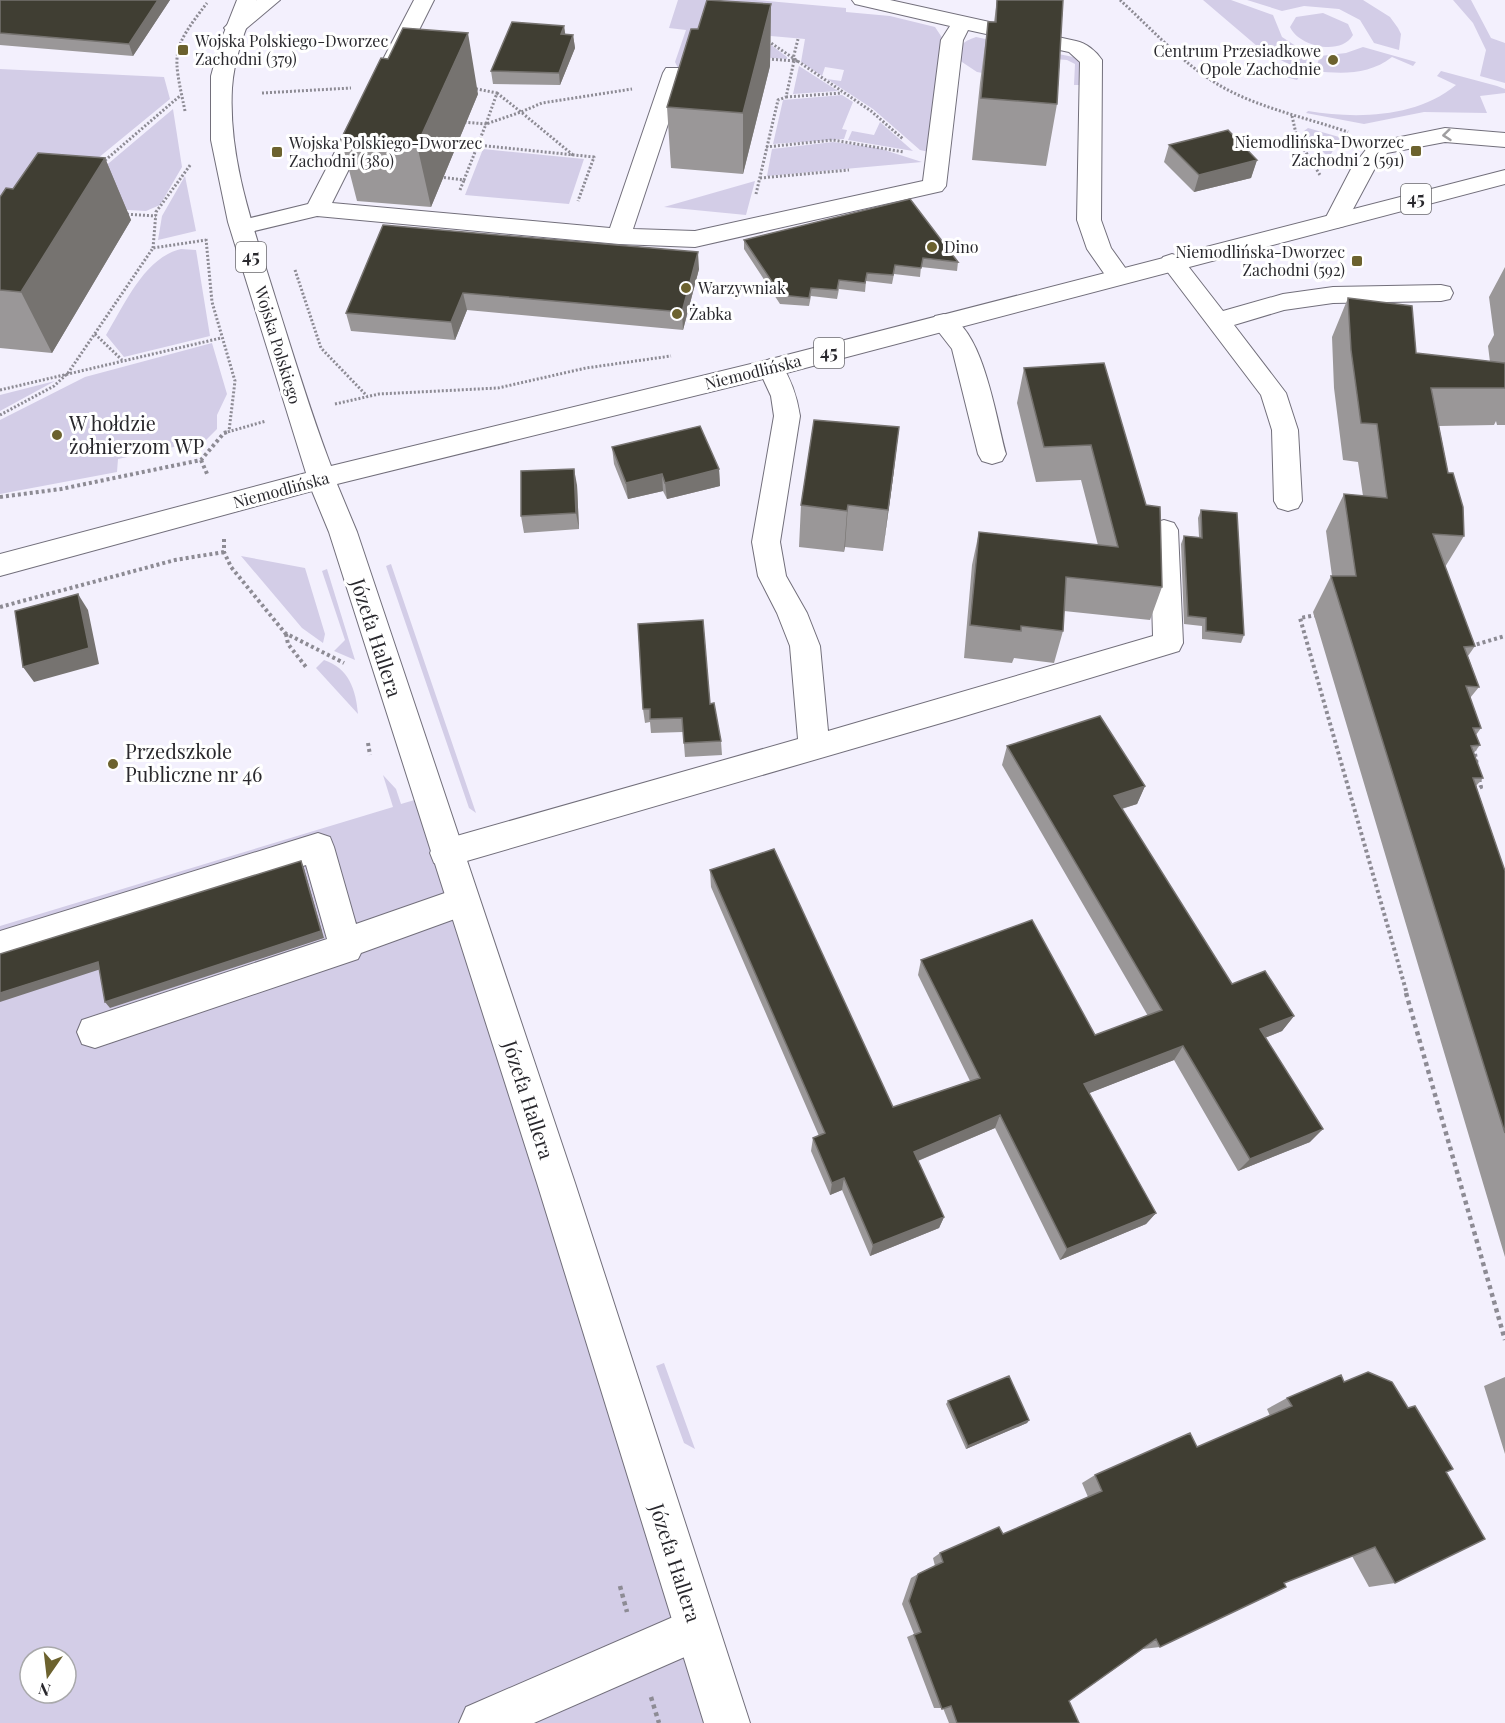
<svg xmlns="http://www.w3.org/2000/svg" width="1505" height="1723" viewBox="0 0 1505 1723" font-family="'Playfair Display',serif">
	<style>
		.green { fill: #d3cde7; fill-rule: evenodd }
		.lines { fill: none; stroke-linecap: round; stroke-linejoin: round }
		.minor-casing { stroke: #726f7b; stroke-width: 2 }
		.major-casing { stroke: #726f7b; stroke-width: 2 }
		.path-far2 { stroke: #8d8b94; stroke-width: 3; stroke-dasharray: 2 2; stroke-linecap: butt }
		.path-far1 { stroke: #8d8b94; stroke-width: 4; stroke-dasharray: 3 3; stroke-linecap: butt }
		.path { stroke: #8d8b94; stroke-width: 4.5; stroke-dasharray: 4 4; stroke-linecap: butt }
		.minor { fill: #fff; fill-rule: evenodd }
		.major { fill: #fff; fill-rule: evenodd }
		.wall { fill: #9a9798 }
		.shaded-wall { fill: #767370 }
		.building { fill: #403e33; stroke: #767370; stroke-width: 1.5 }
		.oneway { stroke: #9f9ea0 }
		.poi-dot { fill: #6c622e; stroke: #fff; stroke-width: 2 }
		.labels { text-anchor: middle; stroke-width: 6; stroke-linejoin: round; paint-order: stroke }
		.far-poi-label { font-size: 16px; fill: #29282d; stroke: #fff; text-anchor: start }
		.far-street-label { font-size: 16px; fill: #29282d; stroke: #fff }
		.shield { fill: #fff; stroke: #69686c; stroke-width: 1.5 }
		.shield-label { font-size: 18px; font-weight: bold; fill: #29282d }
		.poi-label { font-size: 20px; fill: #29282d; stroke: #fff; text-anchor: start }
		.street-label { font-size: 20px; fill: #29282d; stroke: #fff }
	</style>
	<rect width="100%" height="100%" fill="#f3f0fd"/>
	<path class="green" d="M678 0H755L846 8V12L890 16 935 27 945 42 929 152 920 150 873 109 827 79 841 81 844 70 825 67 822 76 801 62 805 39 758 35 787 57V59L703 53 678 68 675 62 686 30 669 28Z
		M1203 0H1231L1273 15 1282 37 1308 54 1305 68 1297 80 1282 76 1291 65 1264 52Z
		M1247 0H1363L1390 17 1398 28 1401 34 1399 50 1374 43 1360 20 1339 9 1304 6 1282 11Z
		M1453 0H1471L1491 38 1505 43V83L1480 76 1486 50 1473 23Z
		M1323 13 1348 24 1353 35C1341 56 1299 47 1290 27L1296 17Z
		M976 37 1078 58 1081 64 1080 85H1074L1075 64 1067 60 989 54 988 74 977 72 959 60C959 45 962 42 976 37Z
		M1363 47 1416 62 1413 66 1392 57C1369 75 1342 74 1315 71L1320 56 1346 53Z
		M799 66 838 91 793 94Z
		M0 69 164 77 170 99 25 218 0 209Z
		M1441 71 1497 86 1505 89V93L1480 96 1487 113 1424 112 1364 124 1306 113 1308 111C1356 119 1416 118 1456 85L1437 76Z
		M842 95 853 102 842 129 847 130 844 139 773 144 783 100Z
		M173 109 182 167 160 205 146 211 58 206Z
		M880 122 913 151 848 140 852 131 874 135Z
		M1308 128 1339 137 1340 138 1331 154H1325L1306 134 1304 131Z
		M833 142 878 148 922 162 767 176 772 149Z
		M483 149 584 159 569 204 465 195Z
		M185 176 196 231 158 240 162 216Z
		M755 181 746 215 664 207Z
		M181 249 196 250 210 336 124 357 106 335C125 304 144 258 181 249Z
		M212 343 227 394 217 415V429L206 440 118 459 117 472 0 494V420L85 377Z
		M55 381 0 411V395Z
		M241 556 305 568 325 634 323 643 302 628Z
		M391 564 476 813 469 808 386 566Z
		M327 569 355 660 334 651 345 640 322 571Z
		M324 660C349 668 356 690 358 714L316 668Z
		M383 775 396 789 401 804 428 796 727 1723H0V926L393 807ZM30 1657H66V1693H30Z
		M664 1363 695 1449 684 1443 656 1366Z"/>
	<g class="lines">
		<g class="minor-casing">
			<path id="minor" d="M257 0H280L242 32H228L224 28 228 24Z
				M414 0H434L397 74H381L378 69Z
				M852 0H890L1076 41C1086 43 1096 51 1102 60L1101 220 1111 248 1131 276 1128 282 1119 284 1110 282 1087 249 1077 220 1080 62 1069 52 968 30 963 40 946 186 942 191 695 247 619 244 317 216 242 234 234 232 230 227 234 222 308 204 354 115 357 110H373L376 115 332 203 610 228 663 73 666 68H682L685 73 633 229 695 231 923 181 941 40 950 26 855 4Z
				M1445 128 1505 133V147L1445 142 1387 153 1374 170 1344 226 1336 228 1328 226 1324 221 1351 169 1371 143Z
				M1172 254 1181 257 1223 311 1283 294 1333 287 1441 285 1450 287 1453 293 1450 299 1441 301 1333 303 1284 310 1234 325 1286 393 1298 430 1302 501 1298 508 1288 511 1278 508 1274 501 1272 430 1261 395 1160 262 1163 257Z
				M944 314C983 324 996 419 1006 454L1002 461 992 464 982 461 978 454 952 349 931 322 935 316Z
				M771 359 780 362C791 379 797 396 800 416L780 542 786 576 807 613 820 646 828 731 1153 636 1150 530 1154 523 1164 520 1174 523 1178 530 1183 643 1179 651 955 719 446 867 434 863 430 853 434 843 446 839 798 739 790 646 777 613 758 576 752 542 774 416 771 396 758 368 762 362Z
				M318 833 330 837 334 847 356 924 462 887 474 892 479 902 474 912 361 953 358 959 95 1048 82 1044 77 1032 82 1020 327 939 306 865 0 961V931Z
				M696 1607 712 1613 718 1629 712 1645 534 1723H459L466 1707Z"/>
		</g>
		<g class="major-casing">
			<path id="major" d="M237 0H257C246 28 234 57 232 88 228 160 254 229 275 297 293 354 310 411 331 466L771 359 1505 170V184L771 377 337 484 357 532 575 1183 750 1723H704L537 1183 329 532 312 491 0 576V554L306 473 228 222 211 140V76L220 43Z"/>
		</g>
		<path class="path-far2" d="M1120 0C1154 31 1185 67 1226 89 1264 109 1307 118 1348 132
			M768 41 871 111 903 139
			M768 59 796 61
			M472 88 497 93
			M262 93 351 88
			M497 93 521 112 486 124Z
			M786 97 842 93
			M185 111C173 53 170 51 207 3
			M1292 116 1297 138 1320 175
			M477 145 594 157 578 201
			M766 147 833 140 904 152
			M573 155 521 112 542 103 632 89
			M102 163 181 95
			M440 177 464 180 486 124 463 122
			M760 178 849 170
			M460 190 464 180
			M756 194 778 100 786 97 794 61H797L793 59 798 39
			M123 214 156 216
			M206 239 212 302 235 381 229 431
			M153 248 156 212 191 164
			M295 270 321 348 367 396
			M95 334 122 360
			M0 390 221 338
			M335 404 379 394 498 388 586 368 671 356
			M0 415 54 386 68 373 153 248 206 240
			M224 433 266 421"/>
		<path class="path-far1" d="M201 460 208 476
			M0 497 61 489 201 460 224 433 230 431
			M224 539V552L231 567 285 633 344 663
			M0 607 175 560 224 552
			M1317 615 1300 618 1407 994
			M286 634 288 644 306 667
			M1471 646 1505 636
			M368 743 370 755
			M1474 748 1477 765
			M1474 788 1481 787 1479 778"/>
		<path class="path" d="M1406 993 1505 1340
			M620 1586 627 1612
			M651 1697 659 1723"/>
		<use href="#minor" class="minor"/>
		<use href="#major" class="major"/>
	</g>
	<path class="wall" d="M0 0H170L133 56 0 45Z
		M997 0H1063L1057 104 1046 166 972 160 980 83 988 22H994Z
		M771 4 770 66 743 174 671 168 667 107 698 29Z
		M564 26 565 35H573L575 48 560 85 493 84 491 71Z
		M478 94 431 207 357 201 341 139Z
		M1169 145 1257 160 1251 178 1194 192 1164 162Z
		M105 158 131 220 52 353 0 348V197L13 189Z
		M383 225 699 269 683 330 467 310 455 340 351 331 346 313Z
		M744 240 958 262 957 271 921 267 920 277 894 274 892 284 866 281 865 292 839 289 837 299 811 296 809 306 780 304 744 249Z
		M1505 267V425H1497L1496 421 1494 425 1439 426 1448 473 1464 536 1445 567 1475 646 1468 656 1479 687 1470 698 1481 728 1476 735 1480 745 1474 753 1483 778 1476 786 1505 871V1257L1313 612 1331 576H1332L1326 531 1344 494 1363 496 1358 462 1343 460 1334 388 1332 337 1348 298 1416 353 1490 362 1488 346 1494 335 1489 297Z
		M1104 363 1162 587 1150 620 1064 611 1063 631 1054 663 1014 658 1012 663 964 658 972 565 979 532 1098 545 1081 480 1036 482 1017 403 1024 368Z
		M612 447 719 469 720 486 667 499 663 491 628 499 614 464Z
		M894 470 883 551 845 547 844 552 799 547 801 505Z
		M577 485 579 529 524 533 521 516Z
		M1201 510 1244 635 1241 643 1202 639V626L1184 624 1181 544 1184 536 1199 537 1198 518Z
		M710 704 721 741 722 755 685 757 683 732 651 733 650 722 645 723 643 709Z
		M1007 746 1145 786 1137 804 1122 809 1232 984 1294 1016 1282 1031 1265 1038 1310 1142 1238 1171 1174 1060 1089 1093 1156 1213 1146 1224 1060 1260 995 1128 918 1161 944 1217 939 1228 870 1256 842 1190 830 1195 811 1151 813 1138 819 1136 711 887 710 870 893 1107 970 1081 918 975 921 960 1095 1035 1148 1016 1002 765Z
		M1505 1377V1454L1484 1386Z
		M1344 1382 1446 1472 1395 1583 1369 1587 1352 1556 1284 1583 1160 1647 1143 1649 1069 1701 1079 1723H949L943 1708H934L907 1637 914 1634 902 1604 911 1578 918 1574 935 1566 933 1558 940 1553 1003 1534 1088 1497 1082 1483 1095 1475 1197 1447 1270 1416 1267 1409 1287 1398Z
		M948 1401 1029 1420 1027 1423 966 1449 946 1404Z"/>
	<path class="shaded-wall" d="M158 0H170L133 56 129 44Z
		M771 4 770 66 743 174V113Z
		M564 26 566 39 561 34Z
		M468 33 478 94 431 207 417 145Z
		M573 35 575 48 560 85 559 73Z
		M105 158 131 220 52 353 21 292Z
		M1257 160 1251 178 1194 192 1199 175Z
		M698 252 699 269 683 330 682 312Z
		M463 293 467 310 455 340 451 322Z
		M899 427 894 470 883 551 888 510Z
		M574 469 577 485 579 529 576 513Z
		M719 469 720 486 667 499 665 483Z
		M662 474 663 491 628 499 626 483Z
		M848 505 845 547 844 552 847 511Z
		M78 594 88 610 99 664 34 682 23 667Z
		M1145 786 1137 804 1107 813 1114 796Z
		M301 861 304 868 324 938 110 1008 105 1002Z
		M98 962 104 968 0 1002V993Z
		M1294 1016 1282 1031 1249 1044 1260 1029Z
		M1183 1046 1174 1060 1077 1098 1084 1084Z
		M1000 1115 995 1128 910 1164 914 1152Z
		M1323 1129 1310 1142 1238 1171 1250 1159Z
		M844 1178 842 1190 830 1195 832 1183Z
		M1156 1213 1146 1224 1060 1260 1067 1249Z
		M944 1217 939 1228 870 1256 873 1245Z
		M1029 1420 1027 1423 966 1449 968 1446Z"/>
	<path class="building" d="M0 0H158L129 44 0 33Z
		M707 0 771 4 743 113 667 107 691 29H698Z
		M997 0H1063L1057 104 981 98 988 22H996Z
		M512 22 564 26 561 34 573 35 559 73 491 71Z
		M403 28 468 33 417 145 341 139 381 58 388 59Z
		M1228 130 1257 160 1199 175 1169 145Z
		M38 153 105 158 21 292 0 290V197L6 188 13 189Z
		M910 199 958 262 923 258 921 268 895 265 893 275 867 273 865 283 839 280 837 290 811 288 809 298 781 295 744 240Z
		M383 225 698 252 682 312 463 293 451 322 346 313Z
		M1348 298 1412 306 1416 353 1505 363V388H1431L1448 473H1453L1463 507 1464 536 1433 534 1475 646 1464 647 1479 687 1466 686 1481 728H1473L1480 745 1471 746 1483 778H1473L1505 871V1133L1331 576H1356L1344 494 1387 498 1377 424 1361 423 1351 350Z
		M1104 363 1146 505 1160 507 1162 587 1066 577 1063 631 1021 626V631L970 625 979 532 1118 547 1091 445 1044 447 1024 368Z
		M814 420 899 427 888 510 848 505 847 511 801 505Z
		M700 426 719 469 665 483 662 474 626 483 612 447Z
		M574 469 576 513 521 516V471Z
		M1201 510 1237 513 1244 635 1206 631V618L1188 616 1184 536 1202 538Z
		M78 594 89 648 23 667 15 611Z
		M703 620 710 704 714 703 721 741 684 743 682 718 650 719V709H643L638 624Z
		M1100 716 1145 786 1114 796 1232 984 1265 971 1294 1016 1260 1029 1323 1129 1250 1159 1183 1046 1084 1084 1156 1213 1067 1249 1000 1115 914 1152 944 1217 873 1245 844 1178 832 1183 813 1138 825 1133 710 870 774 849 893 1107 980 1078 921 960 1032 920 1095 1035 1162 1010 1007 746Z
		M301 861 321 931 105 1002 98 962 0 993V954Z
		M1368 1372 1392 1382 1408 1408 1415 1406 1453 1469 1446 1472 1485 1539 1395 1583 1375 1547 1284 1583 1286 1587 1160 1647 1156 1639 1069 1701 1079 1723H957L951 1706 942 1709 914 1635 921 1632 909 1601 918 1574 943 1562 940 1553 999 1527 1003 1534 1102 1491 1095 1475 1190 1433 1197 1447 1292 1406 1287 1398 1341 1375 1344 1382Z
		M1009 1376 1029 1420 968 1446 948 1401Z"/>
	<defs><path id="oneway-chevron" d="M-2-3.5L2.5 0L-2 3.5" fill="none" stroke-width="1.6" stroke-linecap="round" stroke-linejoin="round" transform="scale(1.5)"/></defs>
	<use class="oneway" href="#oneway-chevron" transform="translate(1447 135) rotate(174)"/>
	<g class="poi-dot">
		<rect x="177" y="44" width="12" height="12" rx="3"/>
		<circle cx="1333" cy="60" r="6"/>
		<rect x="1410" y="145" width="12" height="12" rx="3"/>
		<rect x="271" y="146" width="12" height="12" rx="3"/>
		<circle cx="932" cy="247" r="6"/>
		<rect x="1351" y="255" width="12" height="12" rx="3"/>
		<circle cx="686" cy="288" r="6"/>
		<circle cx="677" cy="314" r="6"/>
		<circle cx="57" cy="435" r="6"/>
		<circle cx="113" cy="764" r="6"/>
	</g>
	<g class="labels">
		<g class="far-poi-label">
			<text x="195" y="47">Wojska Polskiego-Dworzec<tspan x="195" dy="18">Zachodni (379)</tspan></text>
			<text x="1321" y="57" text-anchor="end">Centrum Przesiadkowe<tspan x="1321" dy="18">Opole Zachodnie</tspan></text>
			<text x="1404" y="148" text-anchor="end">Niemodlińska-Dworzec<tspan x="1404" dy="18">Zachodni 2 (591)</tspan></text>
			<text x="289" y="149">Wojska Polskiego-Dworzec<tspan x="289" dy="18">Zachodni (380)</tspan></text>
			<text x="944" y="253">Dino</text>
			<text x="1345" y="258" text-anchor="end">Niemodlińska-Dworzec<tspan x="1345" dy="18">Zachodni (592)</tspan></text>
			<text x="698" y="294">Warzywniak</text>
			<text x="689" y="320">Żabka</text>
		</g>
		<g class="far-street-label">
			<text transform="translate(278 345) rotate(73)" y="6">Wojska Polskiego</text>
			<text transform="translate(753 372) rotate(-14)" y="6">Niemodlińska</text>
			<text transform="translate(281 490) rotate(-15)" y="6">Niemodlińska</text>
		</g>
		<g class="shield">
			<rect x="1401" y="184" width="30" height="30" rx="4.5"/>
			<rect x="236" y="242" width="30" height="30" rx="4.5"/>
			<rect x="814" y="338" width="30" height="30" rx="4.5"/>
		</g>
		<g class="shield-label">
			<text x="1416" y="205">45</text>
			<text x="251" y="263">45</text>
			<text x="829" y="359">45</text>
		</g>
		<g class="poi-label">
			<text x="69" y="431">W hołdzie<tspan x="69" dy="23">żołnierzom WP</tspan></text>
			<text x="125" y="759">Przedszkole<tspan x="125" dy="23">Publiczne nr 46</tspan></text>
		</g>
		<g class="street-label">
			<text transform="translate(376 638) rotate(72)" y="7">Józefa Hallera</text>
			<text transform="translate(528 1100) rotate(72)" y="7">Józefa Hallera</text>
			<text transform="translate(675 1563) rotate(72)" y="7">Józefa Hallera</text>
		</g>
	</g>
	<g transform="translate(48 1675) rotate(194)"><circle r="28" fill="#ffffff" stroke="#a9a9ab" stroke-width="1.5"/>
	<path d="M0-4.5L10 22L0 15L-10 22Z" fill="#6c622e"/>
	<text y="-9" font-size="16" font-weight="bold" text-anchor="middle" fill="#29282d">N</text>
	</g>
</svg>
